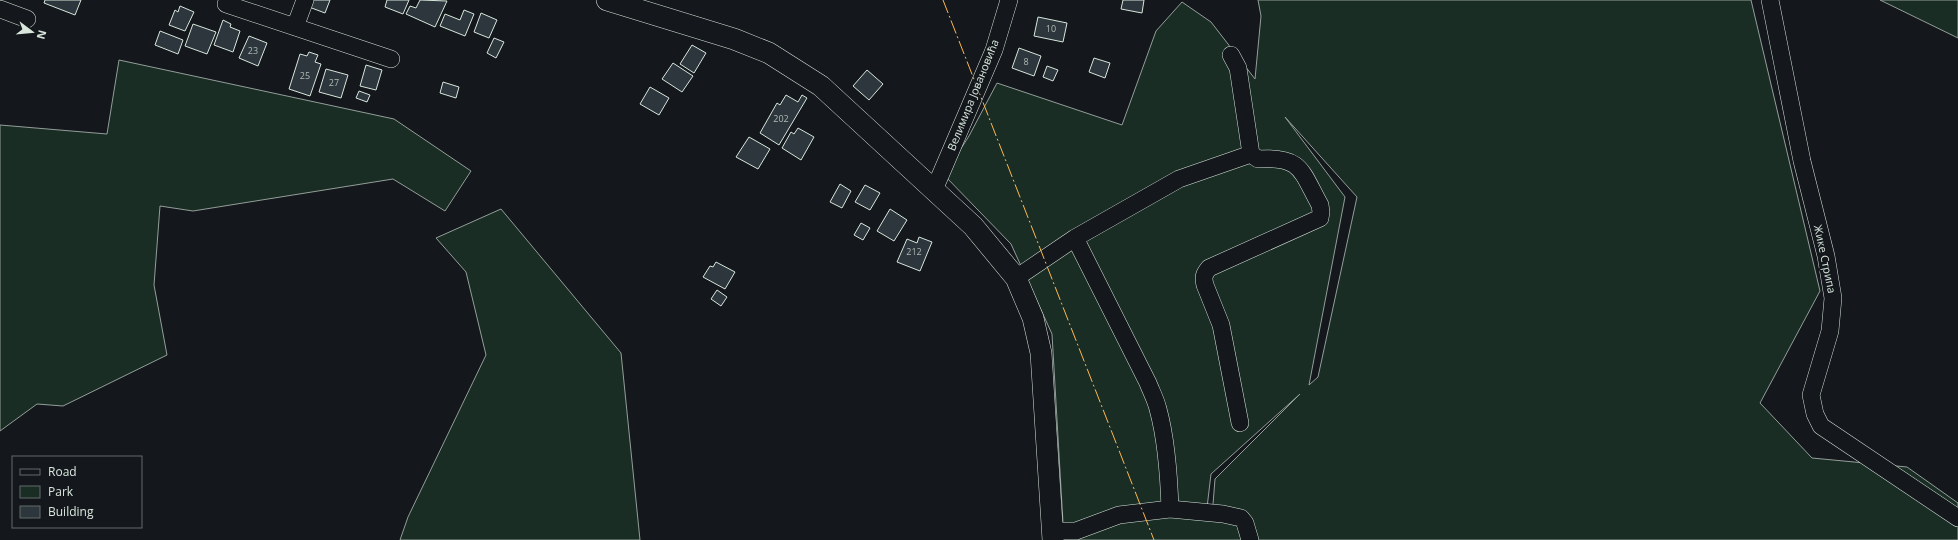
<svg xmlns="http://www.w3.org/2000/svg" width="1958" height="540" viewBox="0 0 1958 540" font-family="'Open Sans',sans-serif">
	<style>
		.green { fill: #1a2d24; stroke: #939e99; fill-rule: evenodd }
		.building { fill: #2c363c; stroke: #d8e6dc }
		.lines { fill: none; stroke-linecap: round; stroke-linejoin: round }
		.minor-casing { stroke: #d8e6dc; stroke-width: 18 }
		.major-casing { stroke: #d8e6dc; stroke-width: 22 }
		.minor { stroke: #14181c; stroke-width: 17 }
		.major { stroke: #14181c; stroke-width: 21 }
		.power { stroke: #ffb74d; stroke-width: 1; stroke-dasharray: 14 3 2 3; stroke-linecap: butt }
		.labels { text-anchor: middle; stroke-width: 3; stroke-linejoin: round; paint-order: stroke }
		.number-label { font-size: 9px; fill: #adbab4 }
		.street-label { font-size: 11px; fill: #d8e6dc; stroke: #14181c }
	</style>
	<rect width="100%" height="100%" fill="#14181c"/>
	<path class="green" d="M1258 0H1751L1820 291 1760 403 1812 458 1907 467 1958 503V540H1064L1052 334 1011 244 944 175 969 136 997 83 1122 125 1156 31 1182 2 1211 22 1255 79 1261 16ZM1285 117 1357 197 1318 377 1309 385 1345 197ZM1300 394 1215 479 1212 517 1206 516 1211 474Z
		M1880 0H1958V38Z
		M119 60 394 119 471 171 445 211 393 179 193 211 160 206 154 285 167 355 63 406 37 404 0 431V125L107 134Z
		M501 209 621 353 640 540H400L408 517 486 355 466 272 436 238Z"/>
	<path class="building" d="M45 0H81L75 15 44 3Z
		M311 0H330L325 13 309 7Z
		M387 0H409L403 14 385 7Z
		M420 0 447 1 435 27 406 14 410 6 416 8Z
		M1123 0H1144L1142 13 1121 9Z
		M180 6 194 12 185 31 169 25 175 10 178 12Z
		M464 10 474 14 465 36 440 26 445 14 460 20Z
		M481 13 497 20 489 38 474 32Z
		M1038 17 1067 23 1063 42 1034 36Z
		M223 20 231 24 230 27 240 31 233 52 214 45Z
		M193 24 216 32 207 54 185 46Z
		M160 31 183 40 178 54 155 45Z
		M249 36 267 43 258 66 239 58Z
		M494 38 504 42 496 58 487 53Z
		M692 45 706 53 694 73 680 64Z
		M1019 48 1041 56 1034 76 1012 68Z
		M309 52 318 55 315 62 321 64 310 96 289 89 300 54 307 56Z
		M1094 58 1110 63 1105 78 1089 72Z
		M673 63 693 76 682 92 662 79Z
		M366 65 382 70 376 90 360 86Z
		M1047 66 1058 70 1053 81 1043 77Z
		M326 69 348 75 341 98 319 92Z
		M867 70 883 84 869 100 853 86Z
		M443 82 459 87 456 98 440 93Z
		M650 87 669 98 659 115 640 104Z
		M359 91 370 95 367 102 356 98Z
		M786 95 798 102 802 95 807 98 779 145 760 133 777 103 780 105Z
		M798 128 814 137 801 160 782 148 791 132 794 134Z
		M749 137 770 149 758 169 736 157Z
		M840 184 851 191 842 208 830 202Z
		M865 185 880 193 870 210 855 202Z
		M890 209 907 220 894 241 877 231Z
		M861 223 870 228 863 240 854 235Z
		M919 237 932 242 920 271 897 262 907 239 917 243Z
		M716 262 735 272 725 289 703 277 710 266 713 267Z
		M717 290 727 297 721 306 711 299Z"/>
	<g class="lines">
		<g class="minor-casing">
			<path id="minor" d="M1770 0 1802 161 1826 256 1833 298 1830 331 1811 395 1815 414 1821 426 1958 518
				M226 4 391 59
				M0 9 27 19
				M295 27 305 0
				M1231 55 1238 68 1251 154 1258 159C1302 156 1301 171 1320 205L1321 212 1320 218 1209 268C1204 274 1203 277 1205 285L1221 325 1240 423
				M934 190 994 50 1009 0
				M1075 238 1148 383C1151 391 1156 400 1158 409 1166 438 1169 478 1170 509
				M1016 278 1075 238 1179 179 1251 154
				M1052 531H1076L1119 515 1170 509 1223 514 1241 518 1245 523 1250 540"/>
		</g>
		<g class="major-casing">
			<path id="major" d="M607 0 734 39 769 53 821 86 973 226 1016 278 1033 318 1041 353 1053 540"/>
		</g>
		<use href="#minor" class="minor"/>
		<use href="#major" class="major"/>
		<path class="power" d="M943 0 1154 540"/>
	</g>
	<g class="labels">
		<g class="number-label">
			<text x="1051" y="32">10</text>
			<text x="253" y="54">23</text>
			<text x="1026" y="65">8</text>
			<text x="305" y="79">25</text>
			<text x="334" y="86">27</text>
			<text x="781" y="122">202</text>
			<text x="914" y="255">212</text>
		</g>
		<g class="street-label">
			<text transform="translate(973 95) rotate(-68)" y="4">Велимира Јовановића</text>
			<text transform="translate(1825 259) rotate(78)" y="4">Жике Стрипа</text>
		</g>
	</g>
	<rect x="12" y="456" width="130" height="72" fill="#14181c" stroke="#626a69"/>
	<rect x="20" y="469" width="20" height="6" fill="#14181c" stroke="#626a69"/>
	<text x="48" y="476" font-size="12" fill="#d8e6dc">Road</text>
	<rect x="20" y="486" width="20" height="12" fill="#1a2d24" stroke="#626a69"/>
	<text x="48" y="496" font-size="12" fill="#d8e6dc">Park</text>
	<rect x="20" y="506" width="20" height="12" fill="#2c363c" stroke="#626a69"/>
	<text x="48" y="516" font-size="12" fill="#d8e6dc">Building</text>
	<g transform="translate(32 32) rotate(106)" stroke="#14181c" stroke-width="3" paint-order="stroke">
	<path d="M0-3L7 15L0 10L-7 15Z" fill="#d8e6dc"/>
	<text y="-6" font-size="11" font-weight="bold" text-anchor="middle" fill="#d8e6dc">N</text>
	</g>
</svg>
